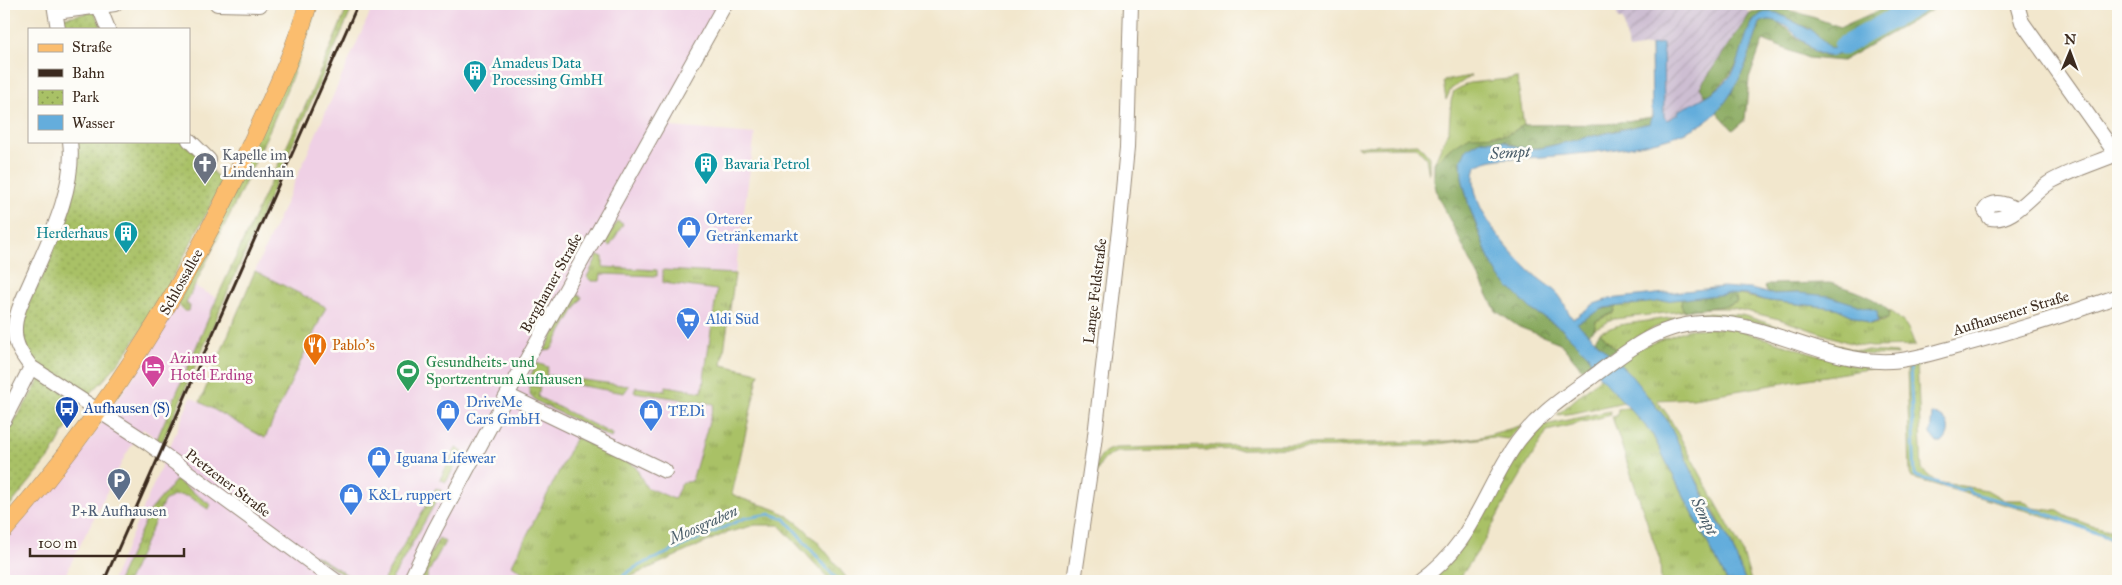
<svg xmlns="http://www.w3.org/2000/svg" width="2122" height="585" viewBox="0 0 2122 585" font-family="'IM FELL Great Primer',serif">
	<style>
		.built { fill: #efd0e5 }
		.industrial { fill: url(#industrial-furrows) }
		.grass { fill: url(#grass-tufts); stroke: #727642 }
		.forest { fill: url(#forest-crowns); stroke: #60683c }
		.park { fill: url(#park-dots); stroke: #727642 }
		.water { fill: #64addc; stroke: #506c7d }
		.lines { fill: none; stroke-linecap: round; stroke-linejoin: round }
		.stream { stroke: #64addc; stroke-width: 3 }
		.river { stroke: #64addc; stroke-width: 19 }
		.minor-casing { stroke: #968876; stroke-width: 16 }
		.major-casing { stroke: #968876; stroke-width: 19 }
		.minor { stroke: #fff; stroke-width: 14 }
		.major { stroke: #fbbd6e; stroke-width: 18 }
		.rail { stroke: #3b2a1e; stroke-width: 3 }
		.labels { text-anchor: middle; stroke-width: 5; stroke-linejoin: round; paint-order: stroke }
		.culture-label { font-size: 15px; fill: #0d838f; stroke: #fdfcf7; text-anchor: start }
		.worship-label { font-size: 15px; fill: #5b616d; stroke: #fdfcf7; text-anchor: start }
		.shop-label { font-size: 15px; fill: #366cbe; stroke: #fdfcf7; text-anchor: start }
		.street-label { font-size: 15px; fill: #3b2a1e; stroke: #fdfcf7 }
		.food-label { font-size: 15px; fill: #c56008; stroke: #fdfcf7; text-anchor: start }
		.hotel-label { font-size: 15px; fill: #b23c85; stroke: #fdfcf7; text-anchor: start }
		.leisure-label { font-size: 15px; fill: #27864d; stroke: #fdfcf7; text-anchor: start }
		.transit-label { font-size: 15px; fill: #164399; stroke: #fdfcf7; text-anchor: start }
		.service-label { font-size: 15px; fill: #4e5e75; stroke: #fdfcf7 }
		.water-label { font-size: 16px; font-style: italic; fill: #4b5e6a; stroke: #fdfcf7 }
	</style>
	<defs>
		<pattern id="industrial-furrows" width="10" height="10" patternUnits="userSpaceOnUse" patternTransform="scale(1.25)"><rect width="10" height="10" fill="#cdbed2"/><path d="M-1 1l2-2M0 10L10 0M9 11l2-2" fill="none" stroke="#b1a3b4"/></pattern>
		<pattern id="grass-tufts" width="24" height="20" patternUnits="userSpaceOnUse" patternTransform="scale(1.25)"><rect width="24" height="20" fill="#a9c166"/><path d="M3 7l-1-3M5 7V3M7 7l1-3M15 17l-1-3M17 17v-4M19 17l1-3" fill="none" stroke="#8b9d53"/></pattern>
		<pattern id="forest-crowns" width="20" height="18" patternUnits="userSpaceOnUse" patternTransform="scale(1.25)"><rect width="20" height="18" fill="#86a75b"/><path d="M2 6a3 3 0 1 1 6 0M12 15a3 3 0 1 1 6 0" fill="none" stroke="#6f884b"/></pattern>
		<pattern id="park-dots" width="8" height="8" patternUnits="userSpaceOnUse" patternTransform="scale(1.25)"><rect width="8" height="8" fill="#a9c166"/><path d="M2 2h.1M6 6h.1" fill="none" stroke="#8b9d53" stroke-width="1.8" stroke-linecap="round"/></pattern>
	</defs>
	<rect width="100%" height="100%" fill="#fdfcf7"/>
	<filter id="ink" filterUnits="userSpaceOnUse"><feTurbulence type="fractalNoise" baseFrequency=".02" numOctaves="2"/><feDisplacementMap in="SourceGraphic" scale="10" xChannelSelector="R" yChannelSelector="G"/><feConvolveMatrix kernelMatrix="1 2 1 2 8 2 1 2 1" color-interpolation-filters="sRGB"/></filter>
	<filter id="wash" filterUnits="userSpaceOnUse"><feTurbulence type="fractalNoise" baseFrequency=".0096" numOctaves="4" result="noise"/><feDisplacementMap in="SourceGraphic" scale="20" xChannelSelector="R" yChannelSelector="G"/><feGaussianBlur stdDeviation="1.12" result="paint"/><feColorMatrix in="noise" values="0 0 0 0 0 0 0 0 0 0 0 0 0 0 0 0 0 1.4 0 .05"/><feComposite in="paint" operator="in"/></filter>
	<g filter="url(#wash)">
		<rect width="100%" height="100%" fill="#f2e7cd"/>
		<path class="built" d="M374 4H723L671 127 755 134 722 365 759 373 725 527 615 581H112L191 397 265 438 325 308 255 271Z
			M194 286 217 298 157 439 143 429 126 454 62 581H4V541L85 447 135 374 178 304 179 308 186 312 185 303Z"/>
		<path class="industrial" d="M1616 4H1742L1750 14 1700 87 1706 97 1679 110 1678 114 1667 120 1664 117 1663 43 1629 49 1623 19H1618Z"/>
		<path class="grass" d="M315 4H318C285 108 234 206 186 303L190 306 189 311H184L178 304Z
			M349 4H354L162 442 157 439 217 298 308 100Z
			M1471 76 1451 89 1446 100 1443 81Z
			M1517 78 1524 125 1507 135 1494 134 1452 147 1434 163 1449 129 1451 101 1454 91 1469 83Z
			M1418 144 1429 157V175L1426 158 1416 147 1361 148 1357 146Z
			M617 221 623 224 610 246 605 243Z
			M598 255 603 257V267L657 270V276L601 274 600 281H591L587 277Z
			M663 270 735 274 722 365 759 373 732 494C747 502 763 504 779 511 809 526 828 555 849 581H831L779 525H755L726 533 621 581H536L512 565 576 437 635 466 646 487 674 499 682 483 692 481 714 404 634 392 636 387 665 391 666 386 702 392 717 290 663 283Z
			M255 271 326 307 265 438 200 402Z
			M576 294 582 297 551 350 544 351Z
			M1735 294 1769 301 1836 308 1870 324 1885 321 1889 312 1885 308C1904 321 1908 324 1915 346L1871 347 1853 344 1779 319 1733 308H1708L1614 319 1594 329 1596 321 1613 313 1616 306 1682 298 1681 305 1684 311C1698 308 1728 307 1737 302Z
			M1704 313 1742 315 1853 350 1897 353 1898 355C1886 354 1872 356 1860 353 1796 341 1737 301 1670 322 1650 328 1634 339 1616 350L1600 332 1619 325Z
			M1731 328 1848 364 1874 368 1693 398 1657 400 1669 417 1742 550 1751 581H1745L1730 541 1654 403 1618 364 1639 348 1689 329Z
			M1917 361 1922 470 1936 482 1987 490 2004 500H2022L2033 508 2058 511 2068 517 2092 526 2110 530 2118 536V543L2083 527 1912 478 1910 474 1907 364Z
			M537 363 548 367 546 375 629 386 624 393 530 377Z
			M1601 377 1624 402 1574 413 1557 415Z
			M529 385 540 387 538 397 614 435 611 438 536 401 530 394Z
			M1626 408 1632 409 1651 432 1727 581H1661L1660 561 1612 417 1617 416 1618 409Z
			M1610 411 1611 415 1547 431 1506 500 1482 545 1458 581H1430L1536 427Z
			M1523 425 1508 439 1493 437 1429 445 1117 452C1102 457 1098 467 1094 481 1096 465 1097 451 1116 448L1451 441 1481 437Z
			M456 448 463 452 446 482 440 479Z
			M176 480 211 505 208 509C190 498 184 489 164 501L128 581H118L150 511Z
			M436 488 442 491 392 579 391 581H383Z
			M439 538 445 542 427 575V581H421L425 564Z
			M315 555 357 581H352L314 556Z"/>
		<path class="forest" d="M1893 4H1939L1937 7 1842 61 1808 58 1763 40 1749 79 1745 120 1733 130 1717 112 1732 92 1752 47 1760 23 1765 20H1775L1817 53 1827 57 1863 31 1840 46 1830 48 1812 31 1777 13 1751 22C1743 57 1735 76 1706 97L1700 87 1750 14C1779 0 1812 18 1841 27Z
			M1652 117 1650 123 1541 148C1528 149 1516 148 1505 141L1462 178 1469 206 1489 259 1532 310 1562 329 1588 355 1591 362 1582 369 1560 343 1519 327 1496 311 1438 197 1434 181V163L1452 147 1470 136 1507 135 1524 125 1607 124Z
			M1830 283C1851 289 1874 295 1889 312L1888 319 1878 321 1879 317 1799 293 1770 294 1765 290 1764 287 1768 284Z
			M1726 294H1735L1737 302C1728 307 1698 308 1684 311L1681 305 1682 298Z
			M1616 306 1613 313 1596 321 1594 329 1588 334 1576 323 1595 311Z
			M1600 332 1616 350 1608 354 1595 339Z"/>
		<path class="park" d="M94 12 103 29H62L61 18Z
			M76 141H186L221 181C217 198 206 214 198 229 171 282 132 358 87 396 68 384 36 372 27 351 10 313 45 284 53 250 61 214 68 177 76 141Z
			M41 378 66 394 79 406 50 457 4 513V439Z"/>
		<path class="water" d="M1765 12 1777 13 1812 31 1830 48 1840 46 1863 31 1867 36C1856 43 1840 59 1826 56 1807 53 1781 8 1760 23 1750 54 1740 87 1717 112 1687 146 1588 153 1543 157 1520 159 1497 155 1476 166 1464 202 1506 248 1530 271 1538 279 1549 285 1557 293 1564 300 1567 312 1573 319L1594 304 1609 299 1723 287 1751 289 1770 294 1799 293 1829 296 1877 311 1878 321 1870 324 1836 308 1769 301 1746 295 1726 294 1604 308 1577 323 1629 373 1667 420 1710 508 1730 541 1745 581H1727L1651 432 1595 371 1588 355 1562 329 1532 310 1500 278 1489 259 1469 206 1462 178 1461 159 1467 149 1482 140 1505 141 1511 145 1529 149 1541 148 1650 123 1652 117 1651 45 1663 43 1664 117 1667 120 1678 114 1679 110C1698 101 1719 92 1732 74 1745 55 1743 21 1765 12Z
			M1932 414C1948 415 1954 432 1942 443H1937L1930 434Z"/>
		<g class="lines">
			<path class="stream" d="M1910 366 1915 476 1961 490 1969 489 1971 493 2042 512 2118 541
				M615 581 636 567 745 518 770 514 785 519 838 581"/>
			<path class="river" d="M1843 46 1919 4"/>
		</g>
	</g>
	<g filter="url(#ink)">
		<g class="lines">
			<g class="minor-casing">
				<path id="minor" d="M54 4 58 29
					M98 4 108 29
					M217 4 260 5
					M2017 4 2022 22 2118 157
					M56 12 115 4
					M189 140 209 160
					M70 141C76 187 49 240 31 281 24 297 14 315 15 332 15 346 23 356 31 367L148 443 336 581
					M2016 209C2006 204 1993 198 1985 210L1990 218C2014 223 2033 191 2052 181 2072 170 2095 163 2117 154
					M507 395 665 471
					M4 420 31 367
					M410 581 435 529 507 395 725 4
					M1074 581 1094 444 1120 221 1127 148 1131 4
					M1420 581C1471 545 1480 500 1512 450 1532 419 1561 399 1591 378 1610 364 1628 349 1649 338 1736 292 1805 365 1891 361 1911 360 1932 353 1952 348 2008 333 2063 316 2118 296"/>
			</g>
			<g class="major-casing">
				<path id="major" d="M4 530C108 412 188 284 253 140 273 96 295 51 308 4"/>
			</g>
			<use href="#minor" class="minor"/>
			<use href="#major" class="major"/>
			<path class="rail" d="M104 581 358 4"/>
		</g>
	</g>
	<defs>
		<g id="building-pin" transform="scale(1.25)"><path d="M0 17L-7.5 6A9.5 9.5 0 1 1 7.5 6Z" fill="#0f9aa8" stroke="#fdfcf7"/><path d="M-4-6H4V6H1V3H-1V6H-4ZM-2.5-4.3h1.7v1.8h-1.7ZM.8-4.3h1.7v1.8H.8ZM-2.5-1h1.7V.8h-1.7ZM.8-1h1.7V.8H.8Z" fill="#fff"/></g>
		<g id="church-pin" transform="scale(1.25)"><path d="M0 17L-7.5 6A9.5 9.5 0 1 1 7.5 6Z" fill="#6b7280" stroke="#fdfcf7"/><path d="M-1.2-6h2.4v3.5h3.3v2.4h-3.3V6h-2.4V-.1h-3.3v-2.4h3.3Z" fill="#fff"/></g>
		<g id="shop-pin" transform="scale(1.25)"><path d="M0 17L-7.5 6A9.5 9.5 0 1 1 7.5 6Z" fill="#3f7fe0" stroke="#fdfcf7"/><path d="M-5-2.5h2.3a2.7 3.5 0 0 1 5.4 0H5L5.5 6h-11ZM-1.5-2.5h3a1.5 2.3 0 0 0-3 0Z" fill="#fff"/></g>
		<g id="supermarket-pin" transform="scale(1.25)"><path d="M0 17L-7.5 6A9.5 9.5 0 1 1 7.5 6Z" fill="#3f7fe0" stroke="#fdfcf7"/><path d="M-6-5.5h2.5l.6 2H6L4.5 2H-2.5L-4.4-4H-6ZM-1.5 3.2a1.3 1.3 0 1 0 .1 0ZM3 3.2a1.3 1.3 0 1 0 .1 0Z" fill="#fff"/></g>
		<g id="restaurant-pin" transform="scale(1.25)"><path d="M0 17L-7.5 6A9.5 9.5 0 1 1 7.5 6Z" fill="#e8710a" stroke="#fdfcf7"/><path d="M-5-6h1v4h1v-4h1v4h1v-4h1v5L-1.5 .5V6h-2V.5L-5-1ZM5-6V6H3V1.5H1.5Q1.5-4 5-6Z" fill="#fff"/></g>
		<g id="hotel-pin" transform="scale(1.25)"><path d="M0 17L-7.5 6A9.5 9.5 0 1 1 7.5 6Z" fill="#d1479c" stroke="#fdfcf7"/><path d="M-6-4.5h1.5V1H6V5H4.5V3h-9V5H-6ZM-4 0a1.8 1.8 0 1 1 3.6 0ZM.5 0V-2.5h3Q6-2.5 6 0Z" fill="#fff"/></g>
		<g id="stadium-pin" transform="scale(1.25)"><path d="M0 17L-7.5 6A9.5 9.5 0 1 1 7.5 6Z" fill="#2e9e5b" stroke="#fdfcf7"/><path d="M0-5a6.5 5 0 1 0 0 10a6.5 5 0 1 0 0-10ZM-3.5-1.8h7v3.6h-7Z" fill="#fff"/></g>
		<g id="bus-pin" transform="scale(1.25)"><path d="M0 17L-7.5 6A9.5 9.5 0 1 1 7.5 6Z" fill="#1a4fb4" stroke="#fdfcf7"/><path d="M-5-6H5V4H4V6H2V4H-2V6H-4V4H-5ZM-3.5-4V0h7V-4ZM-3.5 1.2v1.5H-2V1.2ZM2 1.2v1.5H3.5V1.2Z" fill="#fff"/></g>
		<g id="parking-pin" transform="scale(1.25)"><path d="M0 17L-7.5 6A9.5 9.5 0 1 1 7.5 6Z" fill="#5c6f8a" stroke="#fdfcf7"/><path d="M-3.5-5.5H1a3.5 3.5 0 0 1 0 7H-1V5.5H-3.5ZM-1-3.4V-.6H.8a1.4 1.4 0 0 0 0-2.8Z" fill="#fff"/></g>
	</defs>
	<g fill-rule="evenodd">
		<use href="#building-pin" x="475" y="72"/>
		<use href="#church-pin" x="205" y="164"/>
		<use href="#building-pin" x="706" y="164"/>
		<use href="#shop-pin" x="689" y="228"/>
		<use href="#building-pin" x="126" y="233"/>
		<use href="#supermarket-pin" x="688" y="319"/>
		<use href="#restaurant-pin" x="315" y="345"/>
		<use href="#hotel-pin" x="153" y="367"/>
		<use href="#stadium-pin" x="408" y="371"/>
		<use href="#bus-pin" x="67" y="408"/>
		<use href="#shop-pin" x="448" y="411"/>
		<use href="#shop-pin" x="651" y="411"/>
		<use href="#shop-pin" x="379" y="458"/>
		<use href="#parking-pin" x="119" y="480"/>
		<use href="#shop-pin" x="351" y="495"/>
	</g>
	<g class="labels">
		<g class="culture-label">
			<text x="492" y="68">Amadeus Data<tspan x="492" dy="17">Processing GmbH</tspan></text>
			<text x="724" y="169">Bavaria Petrol</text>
			<text x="108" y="238" text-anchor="end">Herderhaus</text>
		</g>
		<g class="worship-label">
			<text x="222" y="160">Kapelle im<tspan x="222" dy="17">Lindenhain</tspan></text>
		</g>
		<g class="shop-label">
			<text x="706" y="224">Orterer<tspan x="706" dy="17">Getränkemarkt</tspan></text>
			<text x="706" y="324">Aldi Süd</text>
			<text x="466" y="407">DriveMe<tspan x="466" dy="17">Cars GmbH</tspan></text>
			<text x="668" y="416">TEDi</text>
			<text x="396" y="463">Iguana Lifewear</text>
			<text x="368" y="500">K&amp;L ruppert</text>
		</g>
		<g class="street-label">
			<text transform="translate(181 282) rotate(-61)" y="5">Schlossallee</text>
			<text transform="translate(551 283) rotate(-61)" y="5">Berghamer Straße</text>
			<text transform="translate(1095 291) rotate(-83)" y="5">Lange Feldstraße</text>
			<text transform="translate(2011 313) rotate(-17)" y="5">Aufhausener Straße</text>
			<text transform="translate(228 483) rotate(37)" y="5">Pretzener Straße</text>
		</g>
		<g class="food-label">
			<text x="332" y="350">Pablo's</text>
		</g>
		<g class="hotel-label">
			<text x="170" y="363">Azimut<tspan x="170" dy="17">Hotel Erding</tspan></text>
		</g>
		<g class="leisure-label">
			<text x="426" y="367">Gesundheits- und<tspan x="426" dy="17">Sportzentrum Aufhausen</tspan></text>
		</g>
		<g class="transit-label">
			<text x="84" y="413">Aufhausen (S)</text>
		</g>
		<g class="service-label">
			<text x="119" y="516">P+R Aufhausen</text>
		</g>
		<g class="water-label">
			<text transform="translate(1510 152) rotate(-3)" y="6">Sempt</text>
			<text transform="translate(1705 516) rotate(64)" y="6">Sempt</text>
			<text transform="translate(703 524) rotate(-24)" y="6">Moosgraben</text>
		</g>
	</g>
	<rect width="2122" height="585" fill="none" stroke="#fdfcf7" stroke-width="20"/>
	<rect x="28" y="28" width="162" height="115" fill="#fdfcf7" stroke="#afa8a0"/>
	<rect x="38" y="44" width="25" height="8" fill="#fbbd6e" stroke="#afa8a0"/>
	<text x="72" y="52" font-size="15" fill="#3b2a1e">Straße</text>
	<rect x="38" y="69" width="25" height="8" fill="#3b2a1e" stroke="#afa8a0"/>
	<text x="72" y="78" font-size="15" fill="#3b2a1e">Bahn</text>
	<rect x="38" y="90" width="25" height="15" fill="url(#park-dots)" stroke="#afa8a0"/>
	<text x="72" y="102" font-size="15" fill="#3b2a1e">Park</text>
	<rect x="38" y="115" width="25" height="15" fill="#64addc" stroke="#afa8a0"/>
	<text x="72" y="128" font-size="15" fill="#3b2a1e">Wasser</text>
	<g transform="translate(2070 52) rotate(1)" stroke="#fdfcf7" stroke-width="4" paint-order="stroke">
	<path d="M0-4L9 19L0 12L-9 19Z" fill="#3b2a1e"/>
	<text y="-8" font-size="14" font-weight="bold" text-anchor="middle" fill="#3b2a1e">N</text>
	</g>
	<path d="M30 548v8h154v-8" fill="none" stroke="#3b2a1e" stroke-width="2.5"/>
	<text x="38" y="548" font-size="15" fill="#3b2a1e" stroke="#fdfcf7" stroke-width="4" paint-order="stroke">100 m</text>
</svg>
